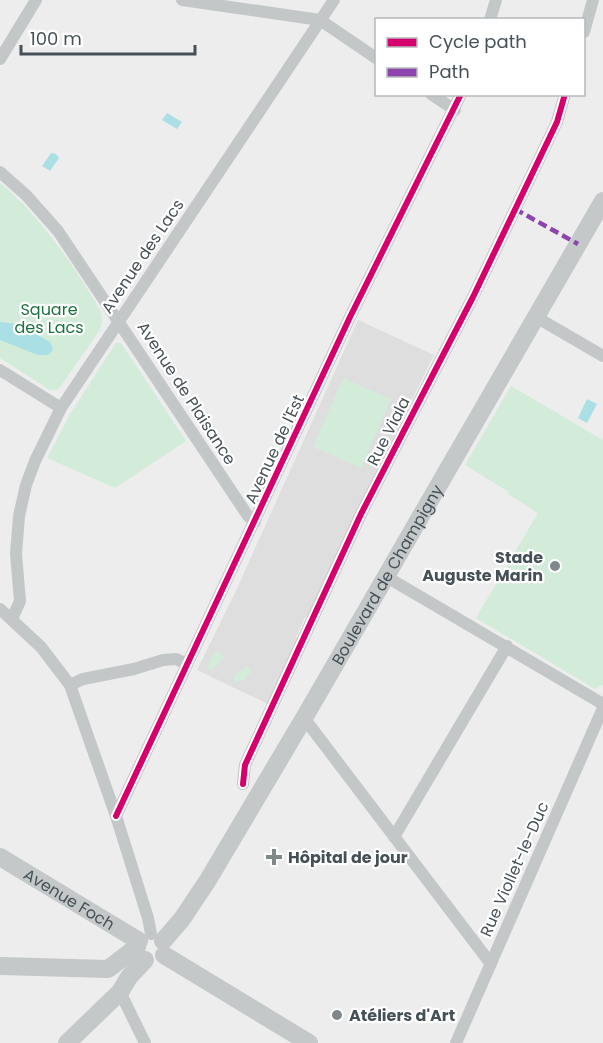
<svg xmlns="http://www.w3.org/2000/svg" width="603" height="1043" viewBox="0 0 603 1043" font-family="Poppins,sans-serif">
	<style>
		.education { fill: #dfdede }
		.green { fill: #d3ebd9 }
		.water { fill: #aae0e5 }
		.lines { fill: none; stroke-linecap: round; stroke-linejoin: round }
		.street { stroke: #c4c7c8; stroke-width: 12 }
		.secondary { stroke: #c5c8c9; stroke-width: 18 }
		.quiet { stroke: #8e44ad; stroke-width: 4.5; stroke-dasharray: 9 4.5; stroke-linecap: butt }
		.cycleway-casing { stroke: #fff; stroke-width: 10 }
		.cycleway { stroke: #d6006c; stroke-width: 6 }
		.poi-dot { fill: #80888c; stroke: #fff; stroke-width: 2 }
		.labels { text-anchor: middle; stroke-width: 4.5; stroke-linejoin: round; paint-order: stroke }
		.street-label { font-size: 16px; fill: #465157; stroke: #fff }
		.park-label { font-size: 16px; fill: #1e713f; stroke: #fff }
		.poi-label { font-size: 16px; font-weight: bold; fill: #465157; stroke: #fff; text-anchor: start }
	</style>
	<rect width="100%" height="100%" fill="#ededed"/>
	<path class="education" d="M358 320 434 355 358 508 309 618 305 617 296 637 299 639 270 705 197 670 234 595Z"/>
	<path class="green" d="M0 183C36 211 79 272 101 312L102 320 100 330 58 390H50L0 358Z
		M116 343H121L186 441 115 488 47 458 70 414Z
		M343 378 391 399 361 468 313 447Z
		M511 386 603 440V685L595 689 476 618 538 513 508 494 509 492 465 465Z
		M216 651 225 656 211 671 208 669 210 659Z
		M246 667 249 668 251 672 244 680 237 682 234 680 233 676Z"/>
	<path class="water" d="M167 113 182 122 177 129 162 120Z
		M51 153 56 154 59 158 50 171 42 166Z
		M0 322 18 324 50 342 53 350 48 355H38L0 340Z
		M587 399 597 404 587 423 578 418Z"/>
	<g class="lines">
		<path class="street" d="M182 0 320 20 376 58
			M490 20 496 0
			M584 32 593 0
			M0 59 36 0
			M431 94 455 110
			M0 172 26 195 58 231 248 516 255 522
			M536 317 603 356
			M0 370 61 408
			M385 576 603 704
			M0 609 41 647 70 685 116 816 148 918 151 934
			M12 619 20 601 16 554 19 516 26 485 35 461 61 408 334 0
			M70 685 83 679 134 669 163 660 176 659 187 664
			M304 718 491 964
			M243 784 245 765 361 514 473 297 557 122 565 94
			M116 816 350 317 461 94
			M394 837 507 646
			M120 992 145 1043
			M456 1043 603 708"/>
		<g class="secondary">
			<path id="s1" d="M0 857 139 941"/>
			<path id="s2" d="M163 941 182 919 208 880 307 713 603 201"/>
			<path d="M164 955 309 1043"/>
			<path d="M0 966 108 969 137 947"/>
			<path d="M67 1043 120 992 129 977 145 960"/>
		</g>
		<path class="quiet" d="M515 209 578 244"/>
		<g class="cycleway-casing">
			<path id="cycleway" d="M243 784 245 765 361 514 473 297 557 122 565 94
				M116 816 350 317 461 94"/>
		</g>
		<use href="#cycleway" class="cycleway"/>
	</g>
	<g class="poi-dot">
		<circle cx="555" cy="566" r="6"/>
		<path d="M271 848h6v6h6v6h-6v6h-6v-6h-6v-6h6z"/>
		<circle cx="337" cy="1015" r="6"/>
	</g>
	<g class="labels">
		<g class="street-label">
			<text transform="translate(142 256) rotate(-56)" y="6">Avenue des Lacs</text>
			<text transform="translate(187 393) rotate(57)" y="6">Avenue de Plaisance</text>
			<text transform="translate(388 431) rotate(-63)" y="6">Rue Viala</text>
			<text transform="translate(274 449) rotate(-65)" y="6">Avenue de l'Est</text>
			<text dy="6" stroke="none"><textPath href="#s2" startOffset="430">Boulevard de Champigny</textPath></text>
			<text transform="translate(514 869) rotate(-66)" y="6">Rue Viollet-le-Duc</text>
			<text dy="6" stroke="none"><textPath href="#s1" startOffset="81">Avenue Foch</textPath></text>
		</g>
		<g class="park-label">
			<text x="49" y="315">Square<tspan x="49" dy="18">des Lacs</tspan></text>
		</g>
		<g class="poi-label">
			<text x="543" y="563" text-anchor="end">Stade<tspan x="543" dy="18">Auguste Marin</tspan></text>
			<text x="288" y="863">Hôpital de jour</text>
			<text x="349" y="1021">Atéliers d'Art</text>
		</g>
	</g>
	<rect x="375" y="18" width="210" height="78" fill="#ffffff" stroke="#b5b9bc" stroke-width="1.5"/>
	<rect x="387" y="38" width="30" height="9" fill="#d6006c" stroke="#b5b9bc" stroke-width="1.5"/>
	<text x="429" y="48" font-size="18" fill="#465157">Cycle path</text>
	<rect x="387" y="68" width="30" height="9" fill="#8e44ad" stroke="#b5b9bc" stroke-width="1.5"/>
	<text x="429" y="78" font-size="18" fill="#465157">Path</text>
	<path d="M21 45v9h174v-9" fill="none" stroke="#465157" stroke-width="3"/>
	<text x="30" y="45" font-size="18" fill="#465157" stroke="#ffffff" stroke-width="4.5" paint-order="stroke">100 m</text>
</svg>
